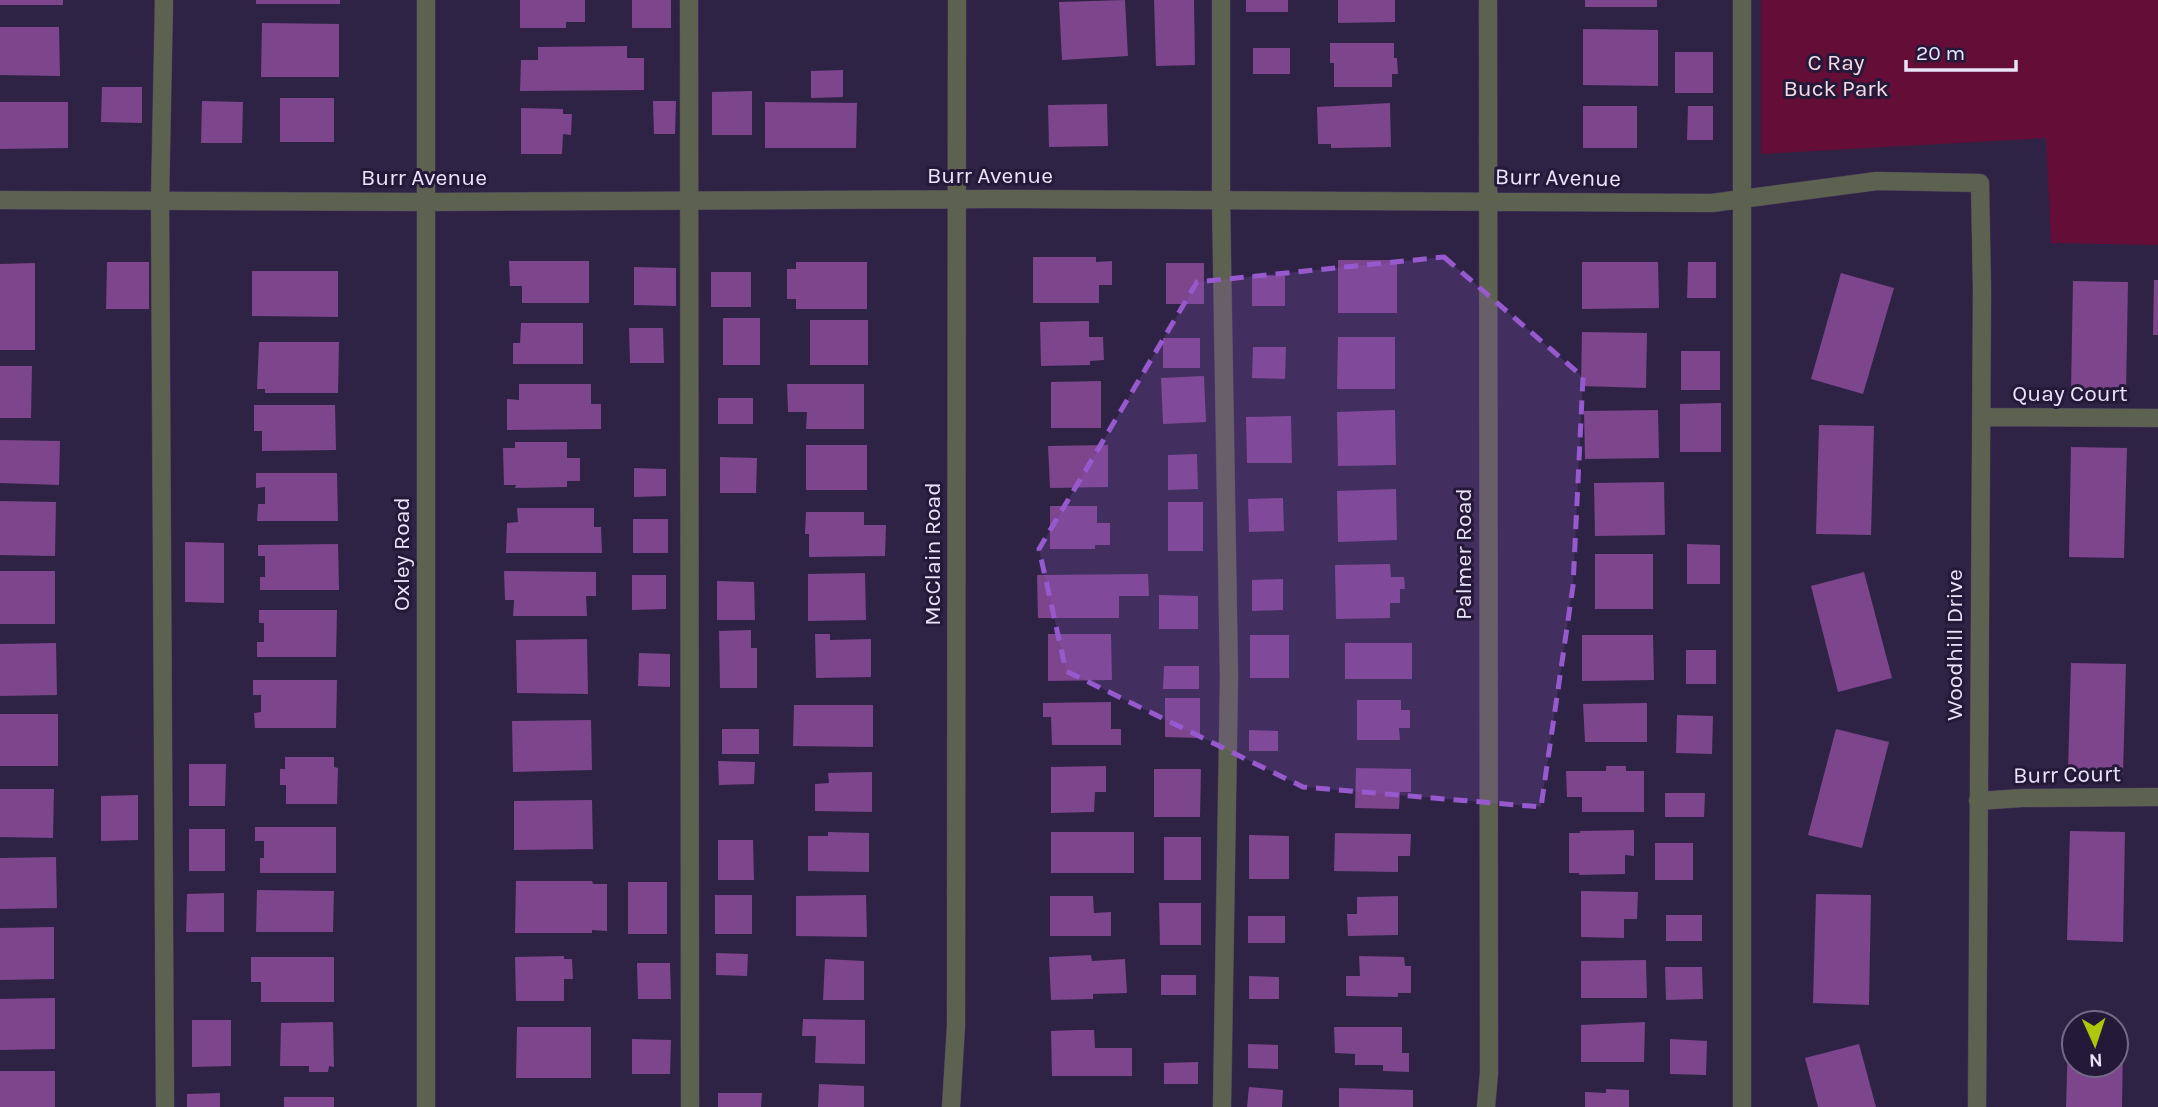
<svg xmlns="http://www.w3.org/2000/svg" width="2158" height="1107" viewBox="0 0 2158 1107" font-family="Karla,sans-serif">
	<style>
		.green { fill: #640d36 }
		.building { fill: #7c458c }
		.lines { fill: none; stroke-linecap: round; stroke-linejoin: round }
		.service-casing { stroke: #493e5e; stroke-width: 19 }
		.minor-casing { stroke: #493e5e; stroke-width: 19 }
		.service { stroke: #5d614f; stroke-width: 18 }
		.minor { stroke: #5d614f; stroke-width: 18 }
		.marked { fill: #975ace; fill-opacity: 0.2; stroke: #975ace; stroke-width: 5; stroke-dasharray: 14 9; stroke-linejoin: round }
		.labels { text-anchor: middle; stroke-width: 6; stroke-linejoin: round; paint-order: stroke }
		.park-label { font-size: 23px; fill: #f6dbe3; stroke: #25193a }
		.street-label { font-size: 23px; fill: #eae4fa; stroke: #25193a }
	</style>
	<rect width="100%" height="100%" fill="#2f2345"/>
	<path class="green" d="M1761 0H2158V245L2051 243 2046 138 1761 154Z"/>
	<path class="building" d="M0 0H63V5H0Z
		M256 0H340V4H256Z
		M520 0H585V22H566V28H520Z
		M632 0H671V28H632Z
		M1125 0 1128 56 1062 60 1059 2Z
		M1154 0H1194L1195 65 1156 66Z
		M1246 0H1288V12H1246Z
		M1338 0H1395V22L1338 23Z
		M1585 0H1657V7H1585Z
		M262 23 339 24V77H261Z
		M0 27H59L60 76 0 75Z
		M1583 29 1658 30V86L1583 85Z
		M1330 43H1394V58H1397L1398 74H1392V87H1334V63H1330Z
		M627 46V58H644V90L520 91 521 60H538V47Z
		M1253 48H1290V74H1253Z
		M1675 52H1713V93H1675Z
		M843 70V97L811 98V71Z
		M102 87H142V123L101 122Z
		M752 91V135H712V92Z
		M280 98H334V142H280Z
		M202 101 243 102 242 143H201Z
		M653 101H676L675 134H654Z
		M0 102H68V148L0 149Z
		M765 102 857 103 856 148H765Z
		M1390 103 1391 147 1331 148V144H1318L1317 107Z
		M1107 104 1108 146 1049 147 1048 105Z
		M1583 106H1637V148H1583Z
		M1688 106H1713V140H1687Z
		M521 108 563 109V114H572L571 135 563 134 562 154H521Z
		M1033 257H1096V262L1112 261V285H1099V303H1033Z
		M1338 260H1397V313H1338Z
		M509 261H589V303H522V286H510Z
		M107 262H149V309H106Z
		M796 262H867V309H796V299H787V269H796Z
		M1582 262H1658L1659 308 1582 309Z
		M1688 262H1716V298H1687Z
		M35 263V350H0V264Z
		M1166 263H1204V304H1166Z
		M634 267 676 268V306L634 305Z
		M252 271H338V317L252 316Z
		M711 272H751V307H711Z
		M1841 273 1894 288 1863 394 1811 379Z
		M1252 275 1285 276V306H1252Z
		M2154 280H2158V335H2153Z
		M2073 281 2128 282 2126 392 2071 390Z
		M723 318H760V365H723Z
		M810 320H868V365H810Z
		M1089 321V337H1103L1104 360 1090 361V365L1041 366 1040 322Z
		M521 323H583V364H513V343H520Z
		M629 328H663L664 363H630Z
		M1582 332 1647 333 1646 388 1581 386Z
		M1338 337H1395V389H1337Z
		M1163 338H1200V368H1163Z
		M259 342H339L338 393H265V389H257Z
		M1253 347H1286L1285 379 1252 378Z
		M1681 351H1720V390H1681Z
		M0 366H32L31 418H0Z
		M1204 376 1206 422 1163 424 1161 378Z
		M1101 381V428H1051V382Z
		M519 384H591V404H601V429L507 430V399L519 400Z
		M787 384H864V429H806L807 412H788Z
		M718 398H753V424H718Z
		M1721 403V452H1680V404Z
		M254 405H335L336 450 262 451V431H254Z
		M1395 410 1396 465 1338 466 1337 412Z
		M1658 410 1659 458 1585 459 1584 411Z
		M1291 416 1292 463H1247L1246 417Z
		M1819 425 1874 426 1871 535 1816 534Z
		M0 440 60 441 59 485 0 483Z
		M515 442H567V458H580V481H567V487L515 488 516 485H504L503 448H515Z
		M806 445H867V490H806Z
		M1108 445V487L1050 488 1048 446Z
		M2071 447 2127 448 2124 558 2069 557Z
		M1197 454 1198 489 1168 490V455Z
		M720 457 757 458 756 493H720Z
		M634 468 666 469V496L634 497Z
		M256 473H337L338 521H257L258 504H265V487L256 488Z
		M1664 482 1665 535 1595 536 1594 483Z
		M1396 489 1397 540 1338 542 1337 491Z
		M1283 498 1284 531 1249 532 1248 499Z
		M0 501 56 502 55 556 0 555Z
		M1168 502H1203V551H1168Z
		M1050 506H1097V523H1110V545H1095V549H1050Z
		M517 508H594V527H601L602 553H506L507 523 518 522Z
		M806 512H864V525H886L885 556 809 557V534H805Z
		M633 519H668V553H633Z
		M185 542 224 543V603L185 602Z
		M338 544 339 590H260V577H265V556H258V545Z
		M1687 544 1720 545V584H1687Z
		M1595 554H1653V609H1595Z
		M1390 564 1391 577H1404L1405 589H1400V603H1390V618L1336 619 1335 565Z
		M0 571H55V624H0Z
		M504 571 596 572V596H586L587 616H513L514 600H505Z
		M1864 572 1892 678 1838 692 1811 586Z
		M865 573 866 620 808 621V574Z
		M1148 574 1149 596H1119V618H1038L1037 575Z
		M632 575H666V609L632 610Z
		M1283 579V610L1252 611V580Z
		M717 581 754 582 755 620H717Z
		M1159 595 1198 596V629H1159Z
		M259 610H337L336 657H257V642H264V623H259Z
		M751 630V648H757V688H720L719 631Z
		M815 634H830V640L871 639V677L816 678Z
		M1048 634H1111L1112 680 1048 681Z
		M1250 635H1289V678H1250Z
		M1582 635H1653L1654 680 1582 681Z
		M587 639 588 694 517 693 516 640Z
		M56 643 57 695 0 696V644Z
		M1345 643H1412V679H1345Z
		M1686 650H1716V684H1686Z
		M639 653 670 654V687L638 686Z
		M2071 663 2126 664 2123 774 2068 772Z
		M1164 666H1199V689H1163Z
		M253 680H337L336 728H255L254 713 261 712V695H253Z
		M1165 698H1200V738L1165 737Z
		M1357 700H1401V710H1410V728H1399L1400 740H1357Z
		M1111 702V729H1121V745H1052L1051 717H1043V703Z
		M1647 703V742H1585L1583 704Z
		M794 705H873V747L793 746Z
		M0 714H58V766H0Z
		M1677 715 1713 716 1712 754 1676 753Z
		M591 720 592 770 513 772 512 721Z
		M722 729H759V754H722Z
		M1836 729 1889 742 1862 848 1808 835Z
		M1249 730 1278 731V751H1249Z
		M285 757H334V767L338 768 337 804H286V785H280V769H285Z
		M718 761 755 762 754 784 719 785Z
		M189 764H226L225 806H189Z
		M1106 766V792H1095L1094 812 1051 813V767Z
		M1606 766H1626V771H1644V812H1582V797H1567L1566 771H1606Z
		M1356 768 1411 769V792H1400L1399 809 1355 808Z
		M1154 769H1201L1200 817H1154Z
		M872 772V812L815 811V784L829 783 828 773Z
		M0 789H54L53 838 0 837Z
		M1665 793H1705L1704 817H1665Z
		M138 795V840L101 841V796Z
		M592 800 593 849 514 850V801Z
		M255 827H336V873H260V858H264V841H255Z
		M189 829H225V871H189Z
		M1634 830V856L1625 855V874L1579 875V873H1569V833H1580V831Z
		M2070 831 2125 832 2123 942 2067 940Z
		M828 832 869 833V872L808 871V836H828Z
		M1051 832H1134V873H1051Z
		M1335 833 1411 834 1410 856H1398V872L1334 871Z
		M1249 835 1289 836V879H1249Z
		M1164 837H1201V880H1164Z
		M718 840H753L754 880H718Z
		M1655 843H1693V880H1655Z
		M56 857 57 908 0 909V858Z
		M516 881H592L593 884H607V931L592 930V933H515Z
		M628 882H667V934H628Z
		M257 890 334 891 333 932H256Z
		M1581 891 1638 892 1637 919H1624V938L1581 937Z
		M224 893V932H186L187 894Z
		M1816 894 1871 895 1869 1005 1813 1003Z
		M715 895H752V934H715Z
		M866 895 867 937 796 936V896Z
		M1050 896H1093L1094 913 1111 912V936H1050Z
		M1398 896V935L1348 936 1347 914H1357V897Z
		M1159 903H1201V945H1160Z
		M1666 915H1702V941H1666Z
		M1248 916H1285V943H1248Z
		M54 927V979L0 980V928Z
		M716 953 748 954 747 976 716 975Z
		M1091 955 1092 961 1125 959 1127 993 1093 994V999L1051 1000 1049 957Z
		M564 956V959H572L573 979H564V1001H516L515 957Z
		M1359 956 1404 957 1405 966H1411V993H1398V997L1346 996V976H1360Z
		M251 957H334V1002H261V982H251Z
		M825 959 864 961V1000H823Z
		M1646 960 1647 998H1581V961Z
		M637 963H670L671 999H638Z
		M1665 967H1702L1703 999 1666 1000Z
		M1161 975H1196V995H1161Z
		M1249 976 1279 977V999H1249Z
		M55 998V1049L0 1050V999Z
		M803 1019 865 1020V1064L815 1063 816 1036H802Z
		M192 1020H231V1066L192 1067Z
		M333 1022 334 1067 329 1066 328 1072H309V1066H280L281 1023Z
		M1645 1022 1644 1062H1581V1025Z
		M517 1027H591V1078H516Z
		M1334 1027H1402V1053H1409V1072L1383 1071V1065H1355V1054L1335 1053Z
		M1077 1030H1094L1095 1048H1132V1076H1052L1051 1031Z
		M632 1039 671 1040 670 1074H632Z
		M1670 1039 1707 1041 1706 1075 1670 1074Z
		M2068 1042H2074V1065H2116V1043H2123L2122 1107H2066Z
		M1248 1044 1278 1045V1069L1248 1068Z
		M1859 1044 1876 1107H1818L1805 1058Z
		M1198 1062V1084H1164V1063Z
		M0 1071H55V1107H0Z
		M819 1084 864 1086V1107H818Z
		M1249 1087 1283 1090 1282 1107H1247Z
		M1339 1088 1413 1090V1107H1339Z
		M1606 1089 1629 1090V1107H1585V1092L1606 1093Z
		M220 1093V1107H187V1094Z
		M718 1093H762L761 1107H718Z
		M284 1097H334V1107H284Z"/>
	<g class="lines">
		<g class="service-casing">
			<path id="service" d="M164 0 160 201 165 1107
				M689 0 690 1107
				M1221 0V200L1229 677 1222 1107
				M1742 0V1107"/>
		</g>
		<g class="minor-casing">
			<path id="minor" d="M426 0V1107
				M0 200 426 202 996 199 1712 203 1877 181 1980 183 1982 290 1977 1107
				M1981 417 2158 418
				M1978 801 2022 798 2158 797
				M951 1107 956 1026 957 0
				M1486 1107 1489 1073 1488 0"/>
		</g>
		<use href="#service" class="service"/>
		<use href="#minor" class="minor"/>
	</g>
	<path class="marked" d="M1444 257 1583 377 1573 586 1541 807 1303 787 1066 671 1039 549 1197 282Z"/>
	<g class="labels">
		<g class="park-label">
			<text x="1836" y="70">C Ray<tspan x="1836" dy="26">Buck Park</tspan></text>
		</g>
		<g class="street-label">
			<text x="990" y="183">Burr Avenue</text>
			<text x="424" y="185">Burr Avenue</text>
			<text transform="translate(1558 177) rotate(1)" y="8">Burr Avenue</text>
			<text x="2070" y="401">Quay Court</text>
			<text transform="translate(401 554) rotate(-90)" y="8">Oxley Road</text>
			<text transform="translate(932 554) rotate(-90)" y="8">McClain Road</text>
			<text transform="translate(1463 554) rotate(-90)" y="8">Palmer Road</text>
			<text transform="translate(1954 645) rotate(-90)" y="8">Woodhill Drive</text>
			<text transform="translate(2067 774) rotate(-1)" y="8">Burr Court</text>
		</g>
	</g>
	<g transform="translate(2095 1044) rotate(177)"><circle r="33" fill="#25193a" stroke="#746a87" stroke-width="2"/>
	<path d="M0-5L12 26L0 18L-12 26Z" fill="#aec60c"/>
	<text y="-10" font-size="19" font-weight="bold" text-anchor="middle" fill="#eae4fa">N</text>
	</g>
	<path d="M1906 60v10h110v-10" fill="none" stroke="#eae4fa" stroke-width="3.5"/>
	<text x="1916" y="60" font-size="21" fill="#eae4fa" stroke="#25193a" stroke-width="5" paint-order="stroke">20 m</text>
</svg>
